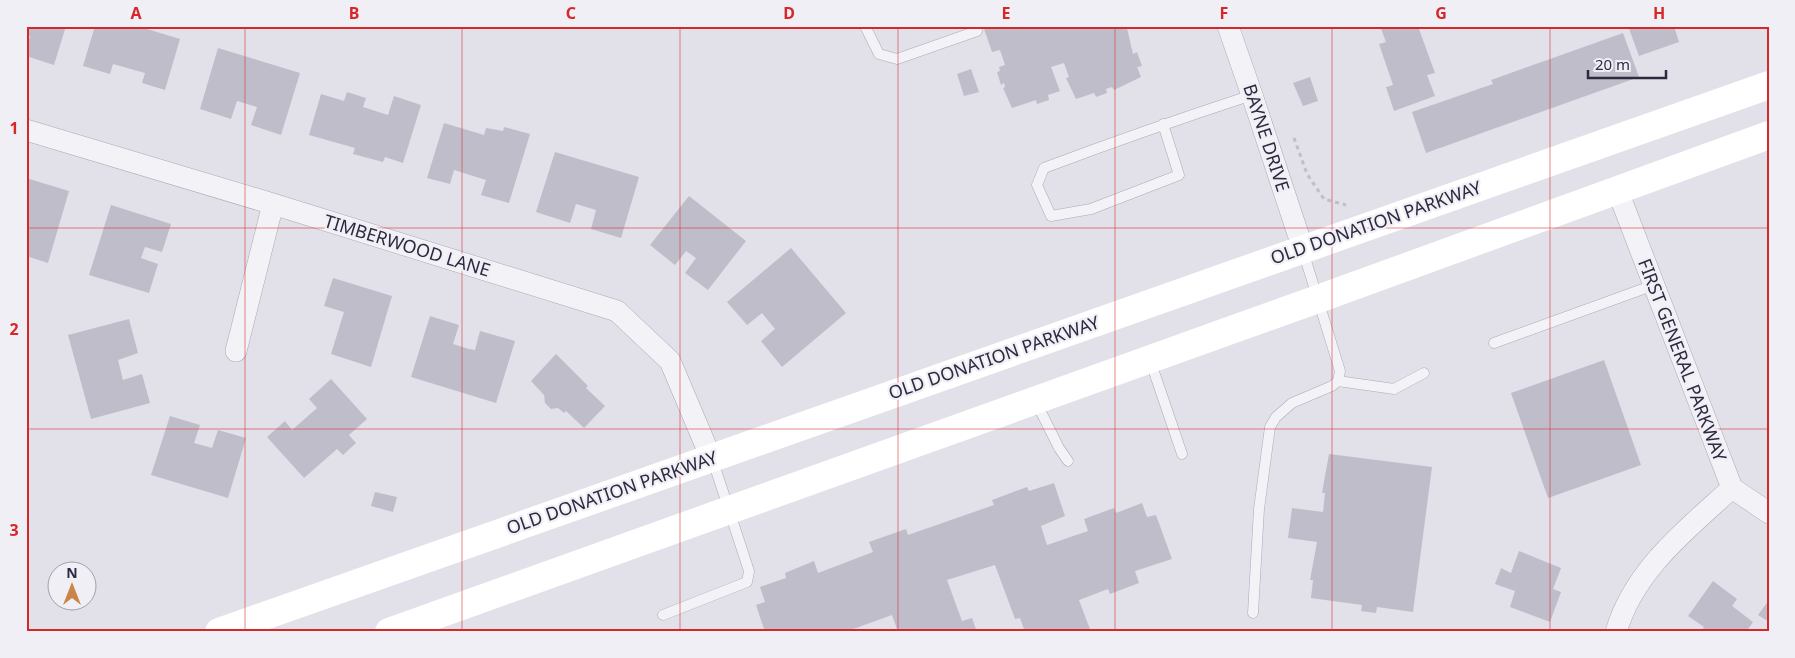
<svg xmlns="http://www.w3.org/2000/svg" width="1795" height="658" viewBox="0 0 1795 658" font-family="'Noto Sans',sans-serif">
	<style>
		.building { fill: #c0bdcb }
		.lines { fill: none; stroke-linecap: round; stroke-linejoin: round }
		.lane-casing { stroke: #aca9b5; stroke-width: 11 }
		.street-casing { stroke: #aca9b5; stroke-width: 22 }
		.path { stroke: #c0bec7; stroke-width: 3; stroke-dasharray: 4 4; stroke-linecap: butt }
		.lane { stroke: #f3f2f7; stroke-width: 10 }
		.street { stroke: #f3f2f7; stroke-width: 21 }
		.secondary { stroke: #fff; stroke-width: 28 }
		.grid { fill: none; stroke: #d62828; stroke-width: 1; stroke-opacity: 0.55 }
		.labels { text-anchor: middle; stroke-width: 4.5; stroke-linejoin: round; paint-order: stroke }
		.street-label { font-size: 18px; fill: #2e293f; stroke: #f0eff6 }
		.neatline { fill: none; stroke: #d62828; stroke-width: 2 }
		.grid-label { font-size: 16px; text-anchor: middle; font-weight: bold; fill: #d62828 }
	</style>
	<rect width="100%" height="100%" fill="#e2e0e8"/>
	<path class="building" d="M26 26H66L54 65 26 56V49L30 36 26 35Z
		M95 26H137L180 39 165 90 142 83 145 73 113 64 110 74 83 66Z
		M983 26H1123L1124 29 1127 28 1133 54 1137 52 1142 66 1137 67 1141 77 1114 90 1112 87 1106 89 1107 93 1096 97 1094 93 1076 99 1066 78 1069 77 1064 63 1051 67 1060 91 1048 95 1049 100 1037 104 1036 100 1012 108 1003 88 1005 87 1004 83 1001 85 997 72 1000 71 999 67 1005 65 1000 50 992 52Z
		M1380 26H1427L1419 29 1435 73 1427 75 1435 96 1394 111 1386 87 1393 85 1379 44 1386 42Z
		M1628 26H1674L1679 42 1639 56Z
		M1623 33 1639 77 1426 153 1412 112 1493 84 1491 80Z
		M218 48 300 73 281 135 251 125 257 107 237 101 231 119 200 109Z
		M971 69 979 92 964 96 957 74Z
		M1310 77 1318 101 1303 106 1293 83Z
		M347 92 366 98 363 107 388 115 394 96 421 105 403 163 385 157 383 162 353 154 355 148 309 135 321 94 344 101Z
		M444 123 484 135 486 128 503 131 504 127 530 134 509 203 481 195 486 180 454 170 450 184 427 178Z
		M555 152 639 177 621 238 591 229 596 210 576 204 570 223 536 212Z
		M26 178 69 191 48 263 26 256Z
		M689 196 746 241 708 290 685 273 696 258 686 251 675 265 650 245Z
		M111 205 171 224 162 252 145 247 141 258 158 264 149 293 89 275Z
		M791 248 846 313 782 367 761 341 775 329 762 313 747 325 727 302Z
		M333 278 392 296 371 367 331 354 344 312 324 306Z
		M430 316 459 325 453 344 469 349 475 350 480 331 515 341 496 403 411 377Z
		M129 319 138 353 118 360 123 380 142 374 150 403 91 419 68 335Z
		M556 354 588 386 586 388 605 406 584 428 566 411 564 413 558 408 551 409 545 403 544 395 531 381Z
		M1604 360 1641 465 1548 498 1511 393Z
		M331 379 367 419 349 435 356 443 343 455 337 449 304 478 267 437 285 421 292 430 317 408 309 399Z
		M170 416 200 425 194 443 212 448 218 430 246 438 228 498 151 475Z
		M1329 454 1432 467 1413 612 1377 607 1376 613 1361 611 1362 605 1311 598 1313 580H1310L1317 542 1288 538 1292 508 1323 512 1325 493H1322Z
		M1054 483 1065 516 1041 526 1047 545 1088 531 1084 519 1114 508 1116 513 1142 503 1147 517 1156 515 1172 559 1135 571 1139 583 1110 594 1108 589 1079 600 1091 632H1025L1020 618 1015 619 995 565 947 580 962 621 972 618 977 632H898L892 615 845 632H765L756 605 765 602 760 587 786 578 785 573 814 561 818 573 873 552 869 542 906 529 908 535 994 505 992 500 1027 487 1029 491Z
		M375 492 397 497 393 512 371 506Z
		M1519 551 1561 568 1553 589 1561 592 1550 622 1510 607 1515 591 1495 584 1501 568 1511 573Z
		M1713 581 1737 599 1732 606 1753 622 1746 632H1701L1704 627 1688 616Z
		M1769 600V622L1758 615Z"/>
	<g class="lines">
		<g class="lane-casing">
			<path id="lane" d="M865 26 879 54 897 59 977 31
				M1163 124 1179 175 1091 209 1051 216 1037 185 1044 168C1113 142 1182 118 1252 95
				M1494 343 1654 285
				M1150 360 1182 454
				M1338 381 1394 389 1424 373
				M1036 402 1059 448 1068 461
				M1253 613 1259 509 1270 427 1276 417 1292 403 1332 386 1338 381 1340 371 1303 251
				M663 615 747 582 749 571 712 458"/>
		</g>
		<g class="street-casing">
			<path id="street" d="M1228 26 1252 95 1303 249
				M26 130 273 204 617 311 670 361 711 458
				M1617 189 1732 488 1769 513
				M236 351 273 204
				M1616 632C1634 570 1686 530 1732 488"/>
		</g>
		<path class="path" d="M1294 138 1307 174 1324 199 1346 205"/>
		<use href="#lane" class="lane"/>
		<use href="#street" class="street"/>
		<path class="secondary" d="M219 632 1769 85
			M389 632 1318 299 1769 135"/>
	</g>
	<path class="grid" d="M245 26V632M462 26V632M680 26V632M898 26V632M1115 26V632M1332 26V632M1550 26V632M26 228H1769M26 429H1769"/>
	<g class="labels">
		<g class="street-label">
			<text transform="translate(1266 138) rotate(72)" y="6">BAYNE DRIVE</text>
			<text transform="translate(1376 223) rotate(-19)" y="6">OLD DONATION PARKWAY</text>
			<text transform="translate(407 246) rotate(17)" y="6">TIMBERWOOD LANE</text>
			<text transform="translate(994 358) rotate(-19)" y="6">OLD DONATION PARKWAY</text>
			<text transform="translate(1682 360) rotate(69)" y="6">FIRST GENERAL PARKWAY</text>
			<text transform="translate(612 493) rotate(-19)" y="6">OLD DONATION PARKWAY</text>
		</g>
	</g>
	<rect width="1795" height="658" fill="none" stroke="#f0eff6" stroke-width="55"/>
	<g transform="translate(72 586)"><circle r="24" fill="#f0eff6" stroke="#a2a0ad"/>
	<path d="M0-4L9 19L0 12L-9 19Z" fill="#ca8548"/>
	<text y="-8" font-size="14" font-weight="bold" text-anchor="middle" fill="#2e293f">N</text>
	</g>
	<path d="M1588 70v8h78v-8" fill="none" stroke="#2e293f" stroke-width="2.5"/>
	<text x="1595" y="70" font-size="15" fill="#2e293f" stroke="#f0eff6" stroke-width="4" paint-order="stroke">20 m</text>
	<rect x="28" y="28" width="1740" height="602" class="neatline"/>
	<g class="grid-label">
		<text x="136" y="19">A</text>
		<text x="354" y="19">B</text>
		<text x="571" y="19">C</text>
		<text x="789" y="19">D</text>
		<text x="1006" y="19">E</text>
		<text x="1224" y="19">F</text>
		<text x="1441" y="19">G</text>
		<text x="1659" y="19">H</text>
		<text x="14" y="134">1</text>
		<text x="14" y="335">2</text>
		<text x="14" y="536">3</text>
	</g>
</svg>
